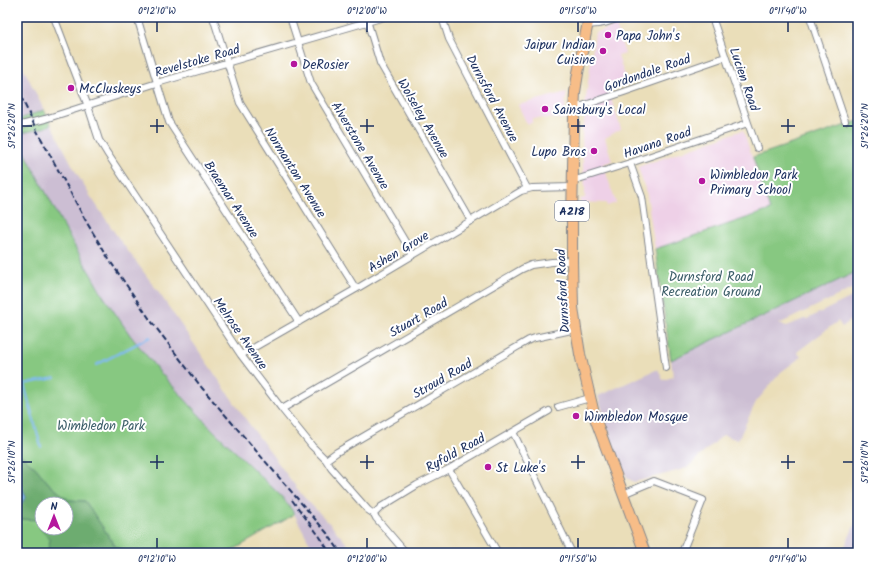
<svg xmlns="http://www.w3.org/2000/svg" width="875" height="570" viewBox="0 0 875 570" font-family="Kalam,sans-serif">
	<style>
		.built { fill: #eed0e7 }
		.industrial { fill: #ccbed3 }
		.green { fill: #87c881; stroke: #517c70 }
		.forest { fill: #6dac6f; stroke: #446e66 }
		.water { fill: #81baf2; stroke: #4e74a8 }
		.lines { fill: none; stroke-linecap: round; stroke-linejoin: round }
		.stream { stroke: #81baf2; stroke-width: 2 }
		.street-casing { stroke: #82868c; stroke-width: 8 }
		.primary-casing { stroke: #82868c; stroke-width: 12 }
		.street { stroke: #fff; stroke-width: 6 }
		.primary { stroke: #f7bd88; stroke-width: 10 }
		.rail { stroke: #1b2f5e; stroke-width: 2; stroke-dasharray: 6 3; stroke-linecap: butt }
		.ticks { fill: none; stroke: #1b2f5e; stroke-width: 1.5 }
		.poi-dot { fill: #b5179e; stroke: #fff; stroke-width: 1.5 }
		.labels { text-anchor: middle; stroke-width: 4; stroke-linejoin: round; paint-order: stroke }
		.shield { fill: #fff; stroke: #5f6d8e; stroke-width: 1 }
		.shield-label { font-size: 12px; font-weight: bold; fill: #1b2f5e }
		.poi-label { font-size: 13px; fill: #1b2f5e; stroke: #fff; text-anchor: start }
		.street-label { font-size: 13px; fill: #1b2f5e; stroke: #fff }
		.park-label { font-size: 13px; fill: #3b5d68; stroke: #fff }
		.neatline { fill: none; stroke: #1b2f5e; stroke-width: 1.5 }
		.ticks-label { font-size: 10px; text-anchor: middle; fill: #1b2f5e }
	</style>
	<rect width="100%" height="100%" fill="#fff"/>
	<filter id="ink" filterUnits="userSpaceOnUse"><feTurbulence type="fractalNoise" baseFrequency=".025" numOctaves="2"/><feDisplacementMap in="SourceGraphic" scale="8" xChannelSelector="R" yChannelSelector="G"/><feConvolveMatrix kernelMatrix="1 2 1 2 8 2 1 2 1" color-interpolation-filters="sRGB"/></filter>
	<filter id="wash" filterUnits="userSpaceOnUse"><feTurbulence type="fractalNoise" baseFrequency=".012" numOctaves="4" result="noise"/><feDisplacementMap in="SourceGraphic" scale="16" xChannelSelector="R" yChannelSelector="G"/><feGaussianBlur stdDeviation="0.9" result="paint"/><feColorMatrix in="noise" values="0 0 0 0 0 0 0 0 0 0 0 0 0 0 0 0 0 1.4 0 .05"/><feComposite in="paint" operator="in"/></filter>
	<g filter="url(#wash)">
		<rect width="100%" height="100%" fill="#eadeb9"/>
		<path class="built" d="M616 26 625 54 618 56 627 83 608 90 621 129 605 138 612 161 603 164 616 203 607 206 606 203 580 202V199L585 198V187L583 168 582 127 584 126 586 97 595 33Z
			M567 92 565 102V119L532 118V123L527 124 518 105Z
			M743 130 770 210 655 249 647 195 638 167Z"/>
		<path class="industrial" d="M17 55 44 110 17 120Z
			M51 124 77 174 89 194 117 236 157 290 247 421 302 495 330 524 355 553H315L292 510 282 497 212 429 158 370 130 335 102 294 66 231 30 162 17 134 42 128 47 127Z
			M858 271V286L779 324 787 326 804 319H807L858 294V315L842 327 838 321 797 352 801 357 781 372 756 402 738 440 723 435 687 468 666 474 634 482 627 478 613 445 598 396 658 369 663 380 673 377 671 360Z
			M858 517V553H842Z"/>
		<path class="green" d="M44 110 51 124C44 130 26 131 17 135L30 162 66 231 102 294 130 335 158 370 212 429 282 497 292 510 294 514 285 520 235 549 228 553H126L116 547 85 501 69 500 50 485 35 467 22 456 17 454V120Z
			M858 121V271L671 360 655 249 770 210 753 157Z
			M17 519 42 520V528L78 553H17Z"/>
		<path class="forest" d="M17 454 22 456 35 467 50 485 69 500 85 501 116 547 126 553H53L48 549 50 540 40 528 42 524V528H66V504H42V520L17 519V508L26 498 17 474Z"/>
		<path class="water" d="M17 474 26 498 17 508Z"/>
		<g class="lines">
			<path class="stream" d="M96 365 150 337
				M41 447 24 384 55 378"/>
		</g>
	</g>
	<g filter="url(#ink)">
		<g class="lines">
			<g class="street-casing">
				<path id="street" d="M54 17 89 109 99 140 107 153 241 355 282 409 312 446 326 460 331 468 368 510 374 514 376 518 406 553
					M137 17 169 122 299 322
					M213 17 240 103 356 289
					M290 17 311 83 413 255
					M366 17 380 63 471 221
					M442 17 449 39 527 188
					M712 17 748 123 757 148
					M810 17 845 121
					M587 24C599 26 611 21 622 17
					M575 106H582L624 92 725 57
					M17 126 45 119 157 83 384 17
					M630 163 642 197 666 368
					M572 181 630 163 748 123
					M241 355 356 289 521 191 532 188 572 187
					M558 407 590 398
					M282 409 522 269 531 265 552 262 572 261
					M513 432 572 553
					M326 460 337 452 529 340 535 338 576 329
					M449 469 498 553
					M623 494 654 481 703 500 683 550 679 553
					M374 514 381 507 417 485 449 469 549 411"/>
			</g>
			<g class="primary-casing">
				<path id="primary" d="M589 17 578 73 575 92 574 115 572 219V261L573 307 576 329 580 354 595 418 645 553"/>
			</g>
			<use href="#street" class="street"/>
			<use href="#primary" class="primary"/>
			<path class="rail" d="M17 88 37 131 87 223 110 261 151 321 202 388 327 533 341 553
				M292 500 320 537 330 553
				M850 553 858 535"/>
		</g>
	</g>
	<path class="ticks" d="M157 22V32M367 22V32M578 22V32M788 22V32M157 119V133M367 119V133M578 119V133M788 119V133M22 126H32M150 126H164M360 126H374M571 126H585M781 126H795M843 126H853M157 455V469M367 455V469M578 455V469M788 455V469M22 462H32M150 462H164M360 462H374M571 462H585M781 462H795M843 462H853M157 538V548M367 538V548M578 538V548M788 538V548"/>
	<g class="poi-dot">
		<circle cx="608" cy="35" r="4"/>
		<circle cx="603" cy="51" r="4"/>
		<circle cx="294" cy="64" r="4"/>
		<circle cx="71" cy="88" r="4"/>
		<circle cx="545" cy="109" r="4"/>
		<circle cx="594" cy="151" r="4"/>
		<circle cx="702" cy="181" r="4"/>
		<circle cx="576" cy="416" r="4"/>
		<circle cx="488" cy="467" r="4"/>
	</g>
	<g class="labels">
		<rect class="shield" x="555" y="201" width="34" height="20" rx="3"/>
		<g class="shield-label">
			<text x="572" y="215">A218</text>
		</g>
		<g class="poi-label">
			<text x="616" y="40">Papa John's</text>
			<text x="595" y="49" text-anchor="end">Jaipur Indian<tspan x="595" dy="15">Cuisine</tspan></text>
			<text x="302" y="69">DeRosier</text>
			<text x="79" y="93">McCluskeys</text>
			<text x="553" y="114">Sainsbury's Local</text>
			<text x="586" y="156" text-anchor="end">Lupo Bros</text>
			<text x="710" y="179">Wimbledon Park<tspan x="710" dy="15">Primary School</tspan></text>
			<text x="584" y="421">Wimbledon Mosque</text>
			<text x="496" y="472">St Luke's</text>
		</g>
		<g class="street-label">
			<text transform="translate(197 60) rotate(-16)" y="5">Revelstoke Road</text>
			<text transform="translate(647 72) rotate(-19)" y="5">Gordondale Road</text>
			<text transform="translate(745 79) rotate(71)" y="5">Lucien Road</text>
			<text transform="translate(493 98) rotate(62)" y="5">Durnsford Avenue</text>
			<text transform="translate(424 118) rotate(60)" y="5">Wolseley Avenue</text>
			<text transform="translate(657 142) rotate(-19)" y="5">Havana Road</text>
			<text transform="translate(361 145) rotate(59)" y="5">Alverstone Avenue</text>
			<text transform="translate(296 172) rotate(58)" y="5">Normanton Avenue</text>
			<text transform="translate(232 199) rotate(57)" y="5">Braemar Avenue</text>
			<text transform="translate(398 251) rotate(-31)" y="5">Ashen Grove</text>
			<text transform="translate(562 291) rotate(-93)" y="5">Durnsford Road</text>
			<text transform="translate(418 317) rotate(-30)" y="5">Stuart Road</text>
			<text transform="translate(241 333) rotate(55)" y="5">Melrose Avenue</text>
			<text transform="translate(442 378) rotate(-30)" y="5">Stroud Road</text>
			<text transform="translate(455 452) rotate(-29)" y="5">Ryfold Road</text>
		</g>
		<g class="park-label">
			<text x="711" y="281">Durnsford Road<tspan x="711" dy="15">Recreation Ground</tspan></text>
			<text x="101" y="430">Wimbledon Park</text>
		</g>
	</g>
	<rect width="875" height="570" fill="none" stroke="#fff" stroke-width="44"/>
	<g transform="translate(54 516)"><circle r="19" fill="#ffffff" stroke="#a4acbf"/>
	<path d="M0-3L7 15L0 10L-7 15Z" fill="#b5179e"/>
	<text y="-6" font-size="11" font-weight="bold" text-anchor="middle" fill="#1b2f5e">N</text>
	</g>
	<rect x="22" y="22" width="831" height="526" class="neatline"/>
	<g class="ticks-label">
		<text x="157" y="14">0°12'10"W</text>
		<text x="367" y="14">0°12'00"W</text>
		<text x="578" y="14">0°11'50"W</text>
		<text x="788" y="14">0°11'40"W</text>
		<text transform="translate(11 126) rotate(-90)" y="4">51°26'20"N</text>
		<text transform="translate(864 126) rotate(-90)" y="4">51°26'20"N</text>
		<text transform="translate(11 462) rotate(-90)" y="4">51°26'10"N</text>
		<text transform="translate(864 462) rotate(-90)" y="4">51°26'10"N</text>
		<text x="157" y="562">0°12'10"W</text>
		<text x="367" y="562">0°12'00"W</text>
		<text x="578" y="562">0°11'50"W</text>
		<text x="788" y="562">0°11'40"W</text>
	</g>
</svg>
